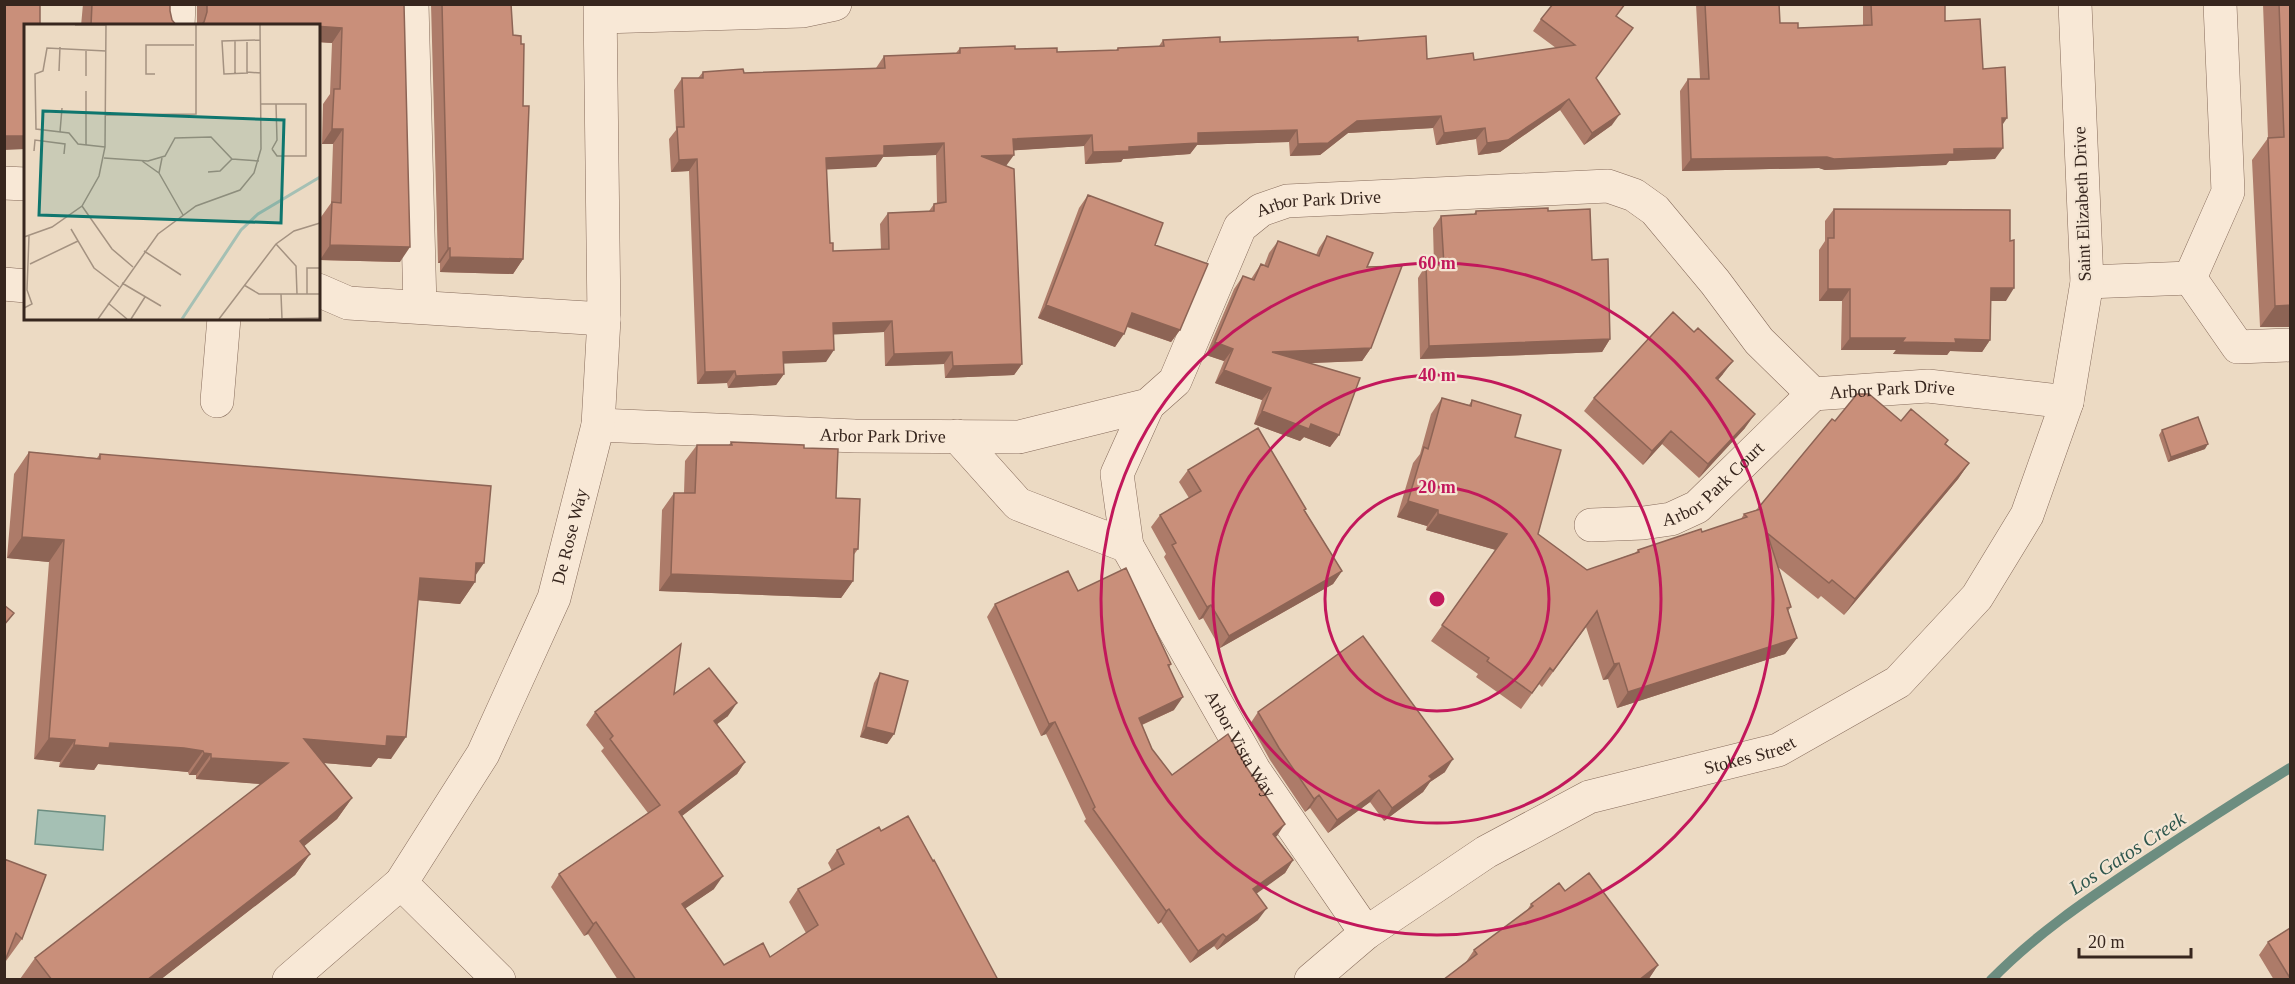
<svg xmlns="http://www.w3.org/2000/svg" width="2295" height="984" viewBox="0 0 2295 984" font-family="Georgia,serif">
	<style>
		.water { fill: #a5c0b4; stroke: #6c8d80; stroke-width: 1.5 }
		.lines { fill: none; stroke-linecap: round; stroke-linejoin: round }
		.stream { stroke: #6c8d80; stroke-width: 10 }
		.minor-casing { stroke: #866b5b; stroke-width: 34 }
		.minor { stroke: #f8e8d6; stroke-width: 33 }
		.wall { fill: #ad7b69; fill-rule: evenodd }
		.shaded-wall { fill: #8d6455 }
		.building { fill: #c98f7a; stroke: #8d6455; stroke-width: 1.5; fill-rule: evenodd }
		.ring { fill: none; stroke: #c2185b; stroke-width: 3 }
		.labels { text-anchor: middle; stroke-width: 4.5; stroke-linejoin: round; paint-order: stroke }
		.street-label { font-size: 18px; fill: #37261e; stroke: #f4e5d3 }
		.water-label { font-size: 20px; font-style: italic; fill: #2e564d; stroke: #f4e5d3 }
		.inset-river { fill: none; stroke: #a5c0b4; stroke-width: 3 }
		.inset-road { fill: none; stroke: #a49281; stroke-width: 1.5 }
		.view { fill: #0f766e; fill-opacity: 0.15; stroke: #0f766e; stroke-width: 3 }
		.inset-edge { fill: none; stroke: #37261e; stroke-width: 3 }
		.centre { fill: #c2185b; stroke: #f4e5d3; stroke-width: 3 }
		.ring-label { font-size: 18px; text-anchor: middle; font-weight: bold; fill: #c2185b; stroke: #f4e5d3; stroke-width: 4.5; stroke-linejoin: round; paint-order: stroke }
	</style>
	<rect width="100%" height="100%" fill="#ecdac3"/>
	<path class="water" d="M38 810 105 816 103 850 35 844Z"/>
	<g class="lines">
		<path class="stream" d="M1991 980C2035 935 2085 901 2136 867 2187 833 2238 800 2290 768"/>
		<g class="minor-casing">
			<g id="minor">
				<path d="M412 4 420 307"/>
				<path d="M601 17 802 11 835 4"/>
				<path d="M178 26 179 4"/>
				<path d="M4 183 26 184"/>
				<path d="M2190 278 2228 192 2220 4"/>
				<path d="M2190 278 2238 347 2290 345"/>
				<path d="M2087 282 2190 278"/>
				<path d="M4 284 26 286"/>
				<path d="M318 290 348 303 604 319"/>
				<path d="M217 401 224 318"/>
				<path id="s1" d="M598 425 855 436 1019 437 1148 405 1175 381 1240 227 1261 210 1287 201 1608 186 1634 195 1655 210 1715 282 1759 341 1813 394 1928 386 2067 402"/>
				<path d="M957 436 1018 504 1127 546 1117 474 1148 405"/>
				<path id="s2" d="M1591 525 1643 523 1671 519 1697 507 1813 394"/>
				<path id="s3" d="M1127 546 1254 770 1366 933"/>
				<path d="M401 883 499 980"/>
				<path id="s4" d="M289 980 401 883 483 754 554 598 598 425 604 319 600 4"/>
				<path id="s5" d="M1311 980 1366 933 1486 852 1589 797 1778 750 1898 682 1977 597 2027 515 2067 402 2087 282 2075 4"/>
			</g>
		</g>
		<use href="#minor" class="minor"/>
	</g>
	<path class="wall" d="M83 4H170V11L172 20 177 26H81Z
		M197 4H404L400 262 320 260 321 217 331 203 333 144H322L323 104 330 94 332 43 318 42V26H197Z
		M431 4H511L513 35 523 106V259L513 274 440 272V263H438Z
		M1696 4H1779L1780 23 1798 28 1863 25V4H1945V21L1983 69 2002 125 1995 159 1949 161 1946 165 1825 170 1819 168 1682 171 1680 91 1688 79H1700Z
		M2263 4H2290V327H2260L2252 160 2268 138Z
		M1617 16 1596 78 1612 125 1584 145 1560 110 1500 152 1478 155 1476 139 1436 145 1433 128 1348 133 1320 155 1290 156 1289 142 1197 145 1190 154 1123 159 1121 162 1085 164 1084 146 1014 150 1006 165 1022 364 1014 375 945 378 944 364 885 366 884 332 834 334 826 362 784 363V374L776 385 728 388 727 383 697 384 689 171 671 172 669 139 676 130 674 90 682 78H698L703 72 744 73 876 68 884 56 956 53 960 48 1015 49 1057 52 1116 50 1118 48 1159 46 1163 40 1220 42 1358 41 1427 59 1474 60 1556 48 1533 31 1541 19ZM936 155 937 203 934 204 929 211 888 213 880 224 881 250 833 251 830 243 826 169 876 167 883 157Z
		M1088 195 1155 245 1180 330 1171 342 1127 327 1115 347 1038 318 1079 208Z
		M1834 209 2006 301H1991L1990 340 1982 352 1950 351 1947 355 1893 354 1896 350H1841L1842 301H1819V250L1825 241V221Z
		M1476 211H1548L1592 260 1610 339 1602 352 1420 359 1418 278 1426 265H1434L1433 228 1441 216 1473 215Z
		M1327 236 1367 267 1371 348 1362 361 1308 363 1339 435 1330 447 1304 437 1300 441 1254 424 1262 400 1215 383 1224 361 1206 355 1234 289 1243 276 1251 279 1261 264 1264 266 1269 253 1278 241 1316 255 1319 248Z
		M1723 374 1718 380 1745 428 1699 478 1662 444 1643 465 1584 411 1594 398Z
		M1442 398 1469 405 1472 400 1515 437 1538 534 1587 570 1635 553 1638 550 1702 532 1741 519 1744 514 1756 510 1835 421H1901L1946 444 1969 463 1958 479 1844 615 1821 596 1818 599 1778 567 1791 607 1788 611 1797 638 1785 654 1617 708 1608 679 1603 680 1586 627 1542 687 1539 684 1521 709 1476 677 1478 674 1431 641 1496 550 1426 530 1427 526 1397 517 1413 463 1420 454 1431 414Z
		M2162 430 2205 449 2168 462 2159 435Z
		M731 442 804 448 836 498 858 549 853 556V581L841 598 659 591 662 510 674 493H684L685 461 697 445H729Z
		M29 452 97 458 100 454 475 577V582L460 604 418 600 391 759 378 758 371 767 324 763 352 798 337 819 304 846 310 854 295 875 160 980 20 979 35 958 261 784 196 779V775H189L188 772 169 770 98 764 94 770 59 767 60 762 34 759 49 562 7 558 14 474Z
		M1188 470 1305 511 1342 571 1333 584 1220 648 1203 618 1199 620 1164 557 1166 554 1151 527 1160 515 1189 498 1179 482Z
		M1078 591 1171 664 1169 668 1174 710 1142 725 1152 749 1172 775 1276 837 1293 860 1285 873 1256 893 1258 920 1217 950 1214 946 1190 963 1161 922 1158 924 1084 821 1086 819 1046 734 1041 736 987 617 995 604Z
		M880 673 894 734 887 744 860 737 874 683Z
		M674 694 728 716 717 724 745 762 737 774 682 816 714 889 685 908 724 965 770 957 806 933 789 902 798 889 832 871 828 863 837 850 881 831 998 980H618L588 934 584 936 551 887 559 874 648 813 601 751 604 748 586 725 595 712Z
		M1258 712 1445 772 1430 782 1423 792 1384 821 1370 802 1328 833 1310 808 1305 812 1270 760 1250 724Z
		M4 859 22 939 6 961V960Z
		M1565 891 1658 965 1648 980H1443L1466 962 1474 950 1526 912 1531 904Z
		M2290 928V980H2274L2259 955 2268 942Z"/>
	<path class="shaded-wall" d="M318 26 342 28 332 43 318 42Z
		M1569 99 1560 110 1500 152 1478 155 1487 143Z
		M1620 114 1612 125 1584 145 1592 133Z
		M1441 116 1433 128 1348 133 1320 155 1290 156 1298 144 1357 121Z
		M2002 118H2007L1999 130Z
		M1485 128 1476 139 1436 145 1444 133Z
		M332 129H343L333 144H322Z
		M1297 130 1289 142 1197 145 1190 154 1123 159 1121 162 1085 164 1093 152 1129 147 1198 133Z
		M1092 135 1084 146 1005 151 1013 139Z
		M4 136H26V149L4 150Z
		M944 143 936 155 883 157 876 167 818 170 826 158 884 146Z
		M2003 148 1995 159 1949 161 1946 165 1825 170 1819 168 1682 171 1691 159Z
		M1014 155 1006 166 981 156Z
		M697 159 689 171 671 172 679 160Z
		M330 245 410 247 400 262 320 260Z
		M448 248H450L440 263H438Z
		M450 257 523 259 513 274 440 272Z
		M1991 288H2014L2006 301H1983Z
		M1828 289H1850L1842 301H1819Z
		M1046 305 1124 334 1115 347 1038 318Z
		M2290 305V327H2260L2275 306Z
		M1132 313 1180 330 1171 342 1123 325Z
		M892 321 884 332 825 335 833 323Z
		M1850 338H1905L1990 340 1982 352 1950 351 1947 355 1893 354 1896 350H1841Z
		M1610 339 1602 352 1420 359 1429 346Z
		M1215 342 1233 349 1224 361 1206 355Z
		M1371 348 1362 361 1263 365 1272 352Z
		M834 350 826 362 775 364 783 352Z
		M952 352 944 364 885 366 894 354Z
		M1733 361 1723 374 1707 392 1716 378Z
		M1022 364 1014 375 945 378 953 366Z
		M1224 370 1271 388 1262 400 1215 383Z
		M735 371 727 383 697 384 705 372Z
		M784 374 776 385 728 388 736 376Z
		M1262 411 1311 424 1339 435 1330 447 1304 437 1300 441 1254 424Z
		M1755 414 1745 428 1699 478 1708 464Z
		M1671 431 1662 444 1643 465 1652 451Z
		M2208 444 2205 449 2168 462 2171 457Z
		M1969 463 1958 479 1844 615 1855 599Z
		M1408 501 1438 510 1427 526 1397 517Z
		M1438 514 1507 534 1496 550 1426 530Z
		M22 537 64 540 49 562 7 558Z
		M476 563H484L471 582H475L460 604 405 599 420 578Z
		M1342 571 1333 584 1220 648 1229 636Z
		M671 574 853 581 841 598 659 591Z
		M1211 605 1203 618 1199 620 1207 607Z
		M1797 638 1785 654 1617 708 1628 692Z
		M1619 663 1608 679 1603 680 1614 664Z
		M1183 697 1174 710 1130 730 1139 718Z
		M737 703 728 716 705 733 714 721Z
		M1055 722 1046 734 1041 736 1049 724Z
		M866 727 894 734 887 744 860 737Z
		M387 736 406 737 391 759 378 758 371 767 289 760 304 739Z
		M49 738 75 740 60 762 34 759Z
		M110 743 184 748 203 751 188 772 98 764 94 770 59 767 74 745Z
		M204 753 211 754 196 775H189Z
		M211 758 288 763 273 785 196 779Z
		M1453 759 1445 772 1430 782 1423 792 1384 821 1392 808 1429 776Z
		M745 762 737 774 670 825 679 812Z
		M1379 790 1370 802 1328 833 1337 820Z
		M1319 795 1310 808 1305 812 1314 799Z
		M352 798 337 819 285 862 300 841Z
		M1285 824 1277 836 1265 846 1273 834Z
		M310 854 295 875 160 980H147Z
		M1293 860 1285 873 1245 902 1253 889Z
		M723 876 714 889 673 917 682 904Z
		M1267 908 1258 920 1217 950 1226 937Z
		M1169 909 1161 922 1158 924 1166 911Z
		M596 922 588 934 584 936 593 924Z
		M1223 934 1214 946 1190 963 1198 951Z
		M1658 965 1648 980H1639Z"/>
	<path class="building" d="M4 4H40V26H26V136H4Z
		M92 4H170V11L172 20 177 26H91Z
		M207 4H404L410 247 330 245 332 202 341 203 343 129H332L334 89H340L342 28 286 24V26H200L204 22 207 12Z
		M442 4H511L513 35 521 36V44H524L523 106H529L523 259 450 257V248H448Z
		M1553 4H1625L1616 16 1633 28 1596 78 1620 114 1592 133 1569 99 1508 140 1487 143 1485 128 1444 133 1441 116 1357 121 1328 143 1298 144 1297 130 1198 133V143L1129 147V151L1093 152 1092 135 1013 139 1014 155 981 156 1014 169 1022 364 953 366 952 352 894 354 892 321 833 323 834 350 783 352 784 374 736 376 735 371 705 372 697 159 679 160 677 127H684L682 78H703V72L743 69 744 73 885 68 884 56 960 53V48L1015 46V49L1057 48V52L1118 50V48L1164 46 1163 40 1220 37V42L1358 37V41L1426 36 1427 59 1473 53 1474 60 1575 45 1541 19ZM944 143 946 202 934 204V211L888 213 889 249 833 251V243H830L826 158 884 155V146Z
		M1705 4H1779L1780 23H1798V28L1872 25 1871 4H1945V21L1980 19 1983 69 2005 67 2007 118H2002L2003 148 1954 149V154L1834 159 1827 157 1691 159 1688 79H1709Z
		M2279 4H2290V305L2275 306 2268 138 2284 137Z
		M1088 195 1163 223 1155 245 1208 264 1180 330 1132 313 1124 334 1046 305Z
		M1548 208V211L1590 209 1592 260 1608 259 1610 339 1429 346 1426 265H1444L1441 216 1476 214V211Z
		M1834 209 2010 210V241L2014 240V288H1991L1990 340 1955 339 1956 343 1902 342 1905 338H1850V289H1828V238H1834Z
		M1327 236 1373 253 1367 267 1402 266 1371 348 1272 352 1360 378 1339 435 1311 424 1309 429 1262 411 1271 388 1224 370 1233 349 1215 342 1243 276 1254 280 1261 264 1268 267 1278 241 1319 256Z
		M1673 312 1694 332 1698 328 1733 361 1716 378 1755 414 1708 464 1671 431 1652 451 1594 398Z
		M1857 394H1869L1901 421 1911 409 1948 440 1945 444 1969 463 1855 599 1832 580 1829 583 1767 533 1791 607 1787 608 1797 638 1628 692 1619 663 1614 664 1597 611 1553 671 1550 668 1532 693 1487 661 1489 658 1442 625 1507 534 1438 514V510L1408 501 1424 447 1428 449 1442 398 1471 406 1472 400 1521 415 1515 437 1561 450 1538 534 1587 570 1639 552 1638 550 1701 529 1702 532 1747 517 1744 514 1761 509 1759 507 1832 419 1835 421Z
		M2198 417 2208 444 2171 457 2162 430Z
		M1258 428 1306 509 1304 510 1342 571 1229 636 1211 605 1207 607 1172 545 1176 543 1160 515 1201 491 1188 470Z
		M731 442 804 445V448L838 449 836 498 860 499 858 549H854L853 581 671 574 674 493H695L697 445H732Z
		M29 452 100 459V454L491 486 484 563H476L475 582 420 578 406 737 387 736 386 746 304 739 352 798 300 841 310 854 147 980H52L35 958 288 763 211 758V754L204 753 203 751 184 748 110 743 109 748 74 745 75 740 49 738 64 540 22 537Z
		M1126 568 1171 664 1168 665 1183 697 1139 718 1152 749 1172 775 1228 734 1247 768 1285 824 1273 834 1293 860 1253 889 1267 908 1226 937 1223 934 1198 951 1169 909 1166 911 1093 809 1095 807 1055 722 1049 724 995 604 1068 571 1078 591Z
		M4 605 14 613 4 625Z
		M1363 636 1453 759 1429 776 1432 779 1392 808 1379 790 1337 820 1319 795 1314 799 1279 748 1258 712Z
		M681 644 674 694 709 668 737 703 714 721 745 762 679 812 723 876 682 904 724 965 763 943 770 957 818 925 798 889 844 864 837 850 879 827 881 831 908 816 933 861 934 860 998 980H636L596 922 593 924 559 874 660 805 610 739 613 736 595 712Z
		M880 673 908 681 894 734 866 727Z
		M4 859 46 875 22 939 16 933 4 963Z
		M1589 873 1658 965 1639 980H1443L1477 954 1474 950 1533 906 1531 904 1559 883 1565 891Z
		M2290 928V978L2268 942Z"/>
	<g class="ring">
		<circle cx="1437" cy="599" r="112"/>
		<circle cx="1437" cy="599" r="224"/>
		<circle cx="1437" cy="599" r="336"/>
	</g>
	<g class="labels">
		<g class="street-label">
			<text transform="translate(2082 204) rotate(-92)" y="6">Saint Elizabeth Drive</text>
			<text dy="6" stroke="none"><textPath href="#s1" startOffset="843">Arbor Park Drive</textPath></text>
			<text dy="6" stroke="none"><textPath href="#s1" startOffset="1509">Arbor Park Drive</textPath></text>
			<text dy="6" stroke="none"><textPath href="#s1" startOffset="285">Arbor Park Drive</textPath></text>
			<text dy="6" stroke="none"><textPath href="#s2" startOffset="135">Arbor Park Court</textPath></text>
			<text dy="6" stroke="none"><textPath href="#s4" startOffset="536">De Rose Way</textPath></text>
			<text dy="6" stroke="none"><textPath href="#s3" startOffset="228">Arbor Vista Way</textPath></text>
			<text dy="6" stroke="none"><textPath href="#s5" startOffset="500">Stokes Street</textPath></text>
		</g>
		<g class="water-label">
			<text transform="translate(2127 853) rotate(-33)" y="7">Los Gatos Creek</text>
		</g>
	</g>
	<g transform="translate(24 24)">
		<rect width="296" height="296" fill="#ecdac3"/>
		<path class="inset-river" d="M158 295 217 206 234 190 296 153"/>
		<path class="inset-road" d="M51 1H82M223 18V48L237 49M62 27V52M35 47 36 23M224 49 200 50 198 17 236 16M131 50H122V21H170M211 50V17M237 80H282V132H253L248 125M82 91 172 90V0M36 108 38 84M62 121V67M81 123 54 120 45 109 12 105 11 50 19 47 23 24 82 27M248 125 253 116 252 80M10 127 11 116 41 120 40 130M80 134 124 137 141 132 151 114 187 113 208 135 235 137M118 137 135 149 138 134M184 148 196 147 208 135M135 149 159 191M58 182 88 225 109 243M47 205 70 244 95 263M0 213 28 203 58 182 75 152 81 123 82 0M252 220 272 242 273 270M120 227 157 251M6 240 54 217M98 259 137 282M220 261 235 270H296M257 270 258 295M283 270V244H296M84 279 103 295M0 284 8 280 3 266 5 212M74 295 134 210 172 182 216 166 230 149 237 125 236 0M107 295 121 273M195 295 252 220 270 207 296 199M245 295 296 294"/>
		<path class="view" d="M19 87 260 96 257 199 15 191Z"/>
		<rect width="296" height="296" class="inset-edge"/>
	</g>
	<circle cx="1437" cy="599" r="9" class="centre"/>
	<g class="ring-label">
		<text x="1437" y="269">60 m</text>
		<text x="1437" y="381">40 m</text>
		<text x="1437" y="493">20 m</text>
	</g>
	<rect width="2295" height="984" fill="none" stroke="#37261e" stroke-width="12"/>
	<path d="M2079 948v9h112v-9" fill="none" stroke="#37261e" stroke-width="3"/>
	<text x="2088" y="948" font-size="18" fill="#37261e" stroke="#f4e5d3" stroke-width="4.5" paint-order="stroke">20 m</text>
</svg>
